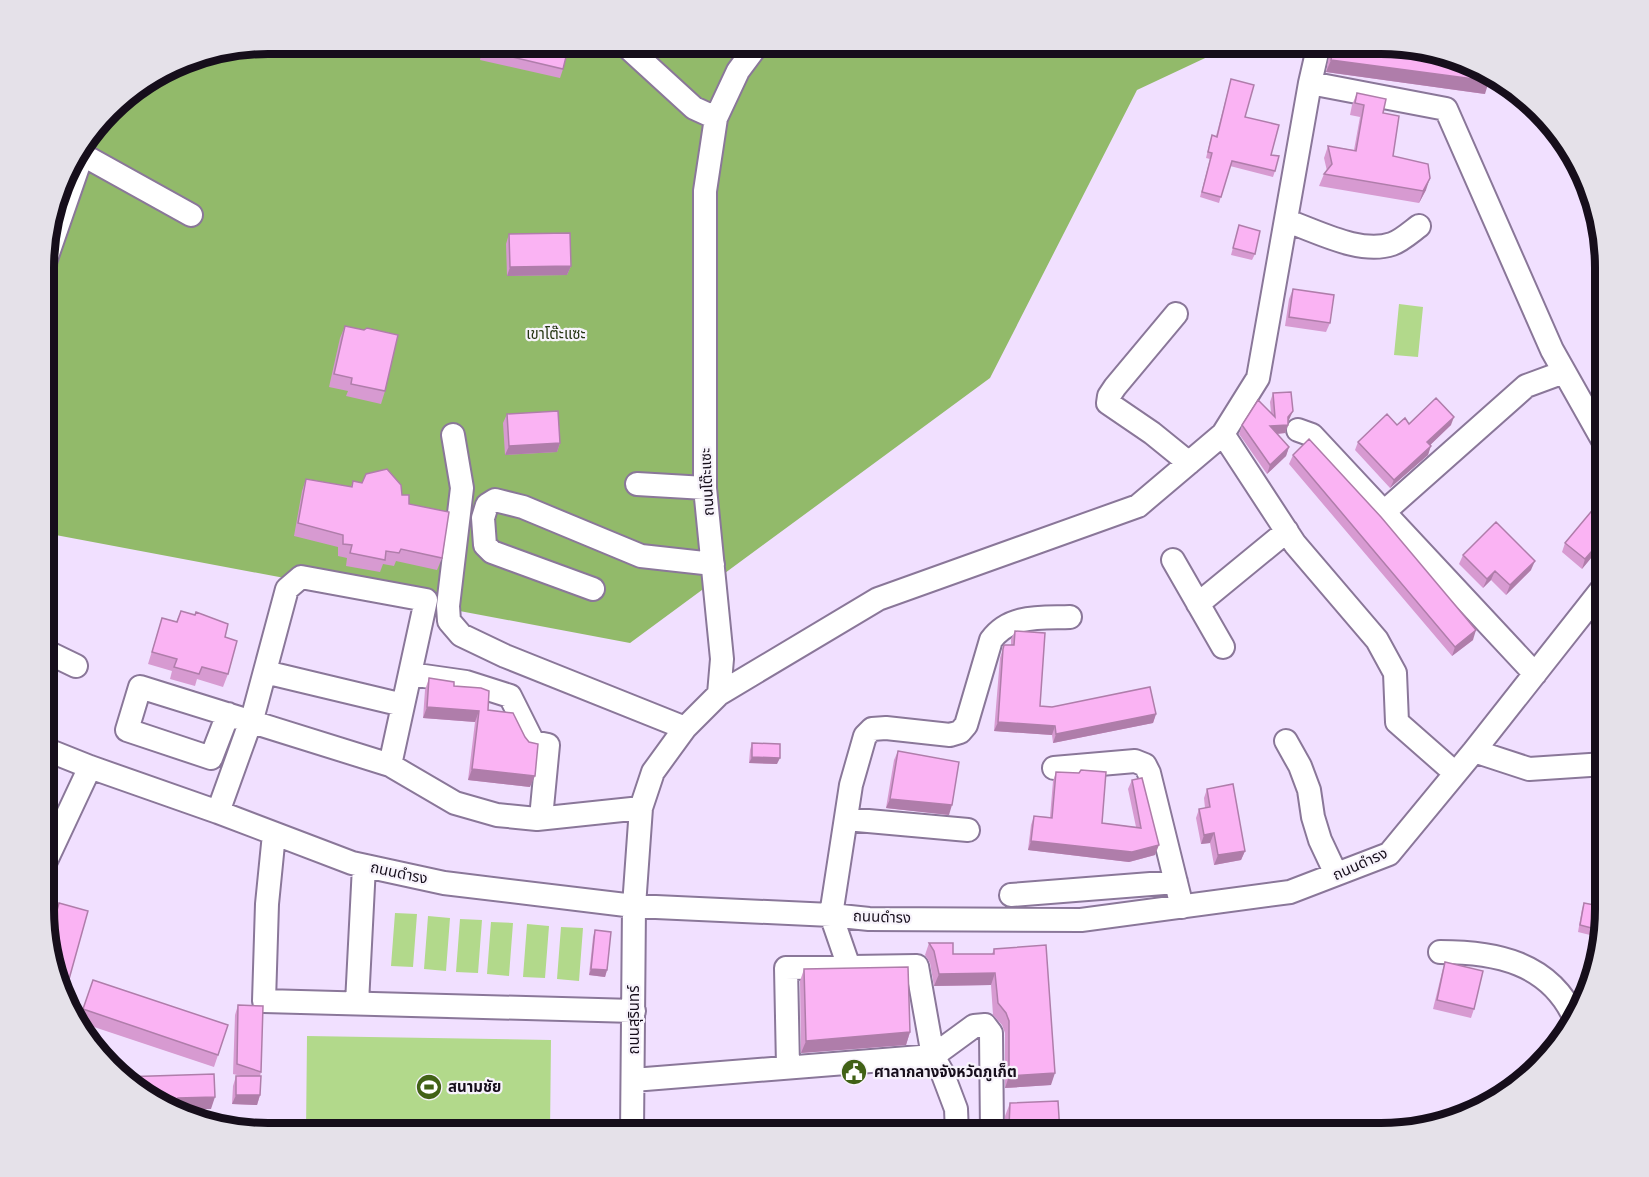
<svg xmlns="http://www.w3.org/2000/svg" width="1649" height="1177" viewBox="0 0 1649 1177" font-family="'DM Sans','Noto Sans Thai',sans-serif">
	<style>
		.green { fill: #b2d98b }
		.forest { fill: #92ba6a }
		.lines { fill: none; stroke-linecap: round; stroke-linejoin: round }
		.minor-casing { stroke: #8a7799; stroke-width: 26 }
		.minor { stroke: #fff; stroke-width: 22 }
		.wall { fill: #d79ad1 }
		.shaded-wall { fill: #af7daa }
		.building { fill: #fab3f3; stroke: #af7daa; stroke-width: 1.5 }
		.labels { text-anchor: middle; stroke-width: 4.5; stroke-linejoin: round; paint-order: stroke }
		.park-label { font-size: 15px; fill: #263614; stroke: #f7f3fb }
		.street-label { font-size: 15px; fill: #160e1b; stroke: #f7f3fb }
		.poi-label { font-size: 15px; font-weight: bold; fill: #160e1b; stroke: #f7f3fb; text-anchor: start }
		.rim { fill: none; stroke: #160e1b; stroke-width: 8 }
	</style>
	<rect width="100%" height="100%" fill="#f1e0ff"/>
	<path class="green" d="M1399 304 1423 307 1418 357 1394 355Z
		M395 913 417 914 413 967 391 966Z
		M428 916 450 918 446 971 424 969Z
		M460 919 482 920 478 973 456 972Z
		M491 922 513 923 509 976 487 974Z
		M527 924 549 926 545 978 523 977Z
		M561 927 583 928 579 981 557 979Z
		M307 1036 551 1040 550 1133H306Z"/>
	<path class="forest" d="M268 44H1235L1137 90 990 378 630 643 45 533V239L67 168 120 99 182 60Z"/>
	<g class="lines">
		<g class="minor-casing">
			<path id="minor" d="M624 44 694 108 716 118
				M1310 83 1446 109 1552 350 1605 444
				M1287 221C1317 231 1360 255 1392 244 1401 241 1411 232 1419 226
				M45 262 79 164 84 157 92 160 191 215
				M1176 314 1115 387 1109 396 1108 403 1152 433 1189 463
				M1298 430 1312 435 1535 674
				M1223 434 1295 544 1377 640 1395 673 1397 722 1455 773
				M453 435 462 488 448 606 449 621 461 635 505 656 685 728
				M637 484 705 488
				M1384 512 1526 386 1564 372
				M1173 560 1223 647
				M593 589 492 552 485 545 483 518 487 505 495 500 523 507 641 556 713 564
				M1198 604 1287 531
				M45 651 76 666
				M265 672 403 705
				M410 674 466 682 510 696 533 742 548 745 541 818
				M719 694 722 659 705 488V191L716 118 738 71 758 44
				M228 714 211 758 127 730 140 687 390 765
				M1286 741 1300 766 1309 790 1313 817 1320 840 1336 874
				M45 749 90 767 218 812 352 863 444 883 634 906 831 915 869 919 1081 920 1290 892 1389 854 1474 751 1605 585
				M1474 751 1529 769 1605 764
				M1054 768 1135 761 1145 765 1149 773 1182 907
				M218 812 254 712 287 589 301 577 426 600 390 765 455 803 497 815 537 819 641 808
				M846 819 968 830
				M274 834 267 904 264 1001 634 1011
				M45 863 90 767
				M1011 895 1176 882
				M1440 952C1495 952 1550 962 1575 1019
				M849 967 831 915 851 785 865 736 872 729 886 728 950 735 960 732 966 725 991 640C1010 614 1041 618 1070 617
				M357 1003 364 866
				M788 1066 786 968 917 966 933 1056 942 1072 956 1109 957 1133
				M633 1080 933 1056 974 1026 985 1025 991 1033 992 1133
				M632 1133 634 906 641 808 653 772 685 728 719 694 878 599 1138 506 1223 434 1258 378 1310 83 1319 44"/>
		</g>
		<use href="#minor" class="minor"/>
	</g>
	<path class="wall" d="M483 44H562L563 69 560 78 480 60Z
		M1331 44H1396L1485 94 1326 72Z
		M1231 79 1245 117 1271 155 1275 171 1273 177 1230 166 1219 203 1200 197 1210 159 1206 158 1210 141 1212 135 1216 136Z
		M1357 93 1383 113 1393 156 1426 190 1419 203 1319 186 1324 174 1327 171 1324 158 1328 146 1354 150 1360 117 1350 115 1352 105Z
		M1239 225 1255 254 1252 260 1231 255Z
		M509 234 571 266 567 275 507 276 506 244Z
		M1293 289 1330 323 1326 332 1285 326 1289 299Z
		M345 326 364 330 385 391 381 404 346 396 348 391 329 387 340 338Z
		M1273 393 1289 420 1285 433 1277 434 1289 447 1286 456 1267 474 1239 434 1242 425 1271 413 1270 402Z
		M507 414 560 443 557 452 505 455 503 423Z
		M1409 424 1451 425 1430 445 1428 455 1390 488 1355 450 1358 442Z
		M1293 455 1473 640 1452 656 1289 464Z
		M306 479 351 487 353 481 402 495 409 504 442 558 437 570 396 561 394 566 383 564 380 572 346 566 347 558 338 556V547L294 536 302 491Z
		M1605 541 1582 569 1562 552 1565 543Z
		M1463 555 1531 570 1506 595 1491 580 1483 588 1459 564Z
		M181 611 225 637 228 674 223 687 197 679 195 686 170 679 172 671 148 664 162 618 176 622Z
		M1015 631 1040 706 1156 714 1153 723 1053 743 1052 735 994 731 1000 658 1004 645H1011V639Z
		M429 678 454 686 525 737 529 742 530 787 468 780 475 722 423 718 425 690Z
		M752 743 777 764 749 763 750 750Z
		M898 751 949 815 886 808 894 760Z
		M1056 772 1102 823 1136 827 1128 789 1132 780 1155 855 1129 862 1028 850 1031 825 1034 816 1050 817 1053 781Z
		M1207 789 1245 851 1241 860 1214 865 1210 843 1201 844 1196 818 1199 809 1205 808 1204 798Z
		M1601 831 1605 832V864L1596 863 1599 838Z
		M59 903 66 990 64 994 47 943Z
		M1584 903 1605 924 1602 938 1578 932 1582 909Z
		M595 930 607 970 605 977 589 975 593 937Z
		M929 943 953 954H992L994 949 1051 1085 1005 1088V1033L1002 1025 993 1015 991 985 934 986 930 963 925 955Z
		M1445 962 1474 1009 1471 1018 1433 1009 1442 972Z
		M804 969 910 1032 906 1045 801 1053 800 981Z
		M93 980 228 1025 214 1067 79 1022Z
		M238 1005 261 1072 260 1076V1095L257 1105 232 1104 233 1086 236 1076H241L233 1074 235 1015Z
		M1010 1103 1060 1133 1004 1130 1005 1116Z"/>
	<path class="shaded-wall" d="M1331 60 1489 81 1485 94 1326 72Z
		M1430 178 1426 190 1419 203 1423 191Z
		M571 266 567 275 507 276 510 267Z
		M1293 411 1289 420 1286 425H1288L1285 433 1266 435 1270 426 1288 417Z
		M1454 417 1451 425 1424 451 1427 442Z
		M560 443 557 452 505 455 509 446Z
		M1431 446 1428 455 1390 488 1394 480Z
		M1289 447 1286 456 1267 474 1270 465Z
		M1605 536V541L1582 569 1585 559Z
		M1535 561 1531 570 1506 595 1510 585Z
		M1495 571 1491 580 1483 588 1487 579Z
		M1476 630 1473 640 1452 656 1455 647Z
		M427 707 479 711 475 722 423 718Z
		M1156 714 1153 723 1053 743 1056 734Z
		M998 722 1055 726 1052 735 994 731Z
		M752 757 780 758 777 764 749 763Z
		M472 769 535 776 530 787 468 780Z
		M890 799 952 805 949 815 886 808Z
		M1214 833 1210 843 1201 844 1204 835Z
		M1031 841 1159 845 1155 855 1129 862 1028 850Z
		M1245 851 1241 860 1214 865 1218 855Z
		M1598 857H1605V864L1596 863Z
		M591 969 607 970 605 977 589 975Z
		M995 973 991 985 934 986 939 974Z
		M910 1032 906 1045 801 1053 806 1041Z
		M1055 1073 1051 1085 1005 1088 1009 1076Z
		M236 1095H260L257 1105 232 1104Z
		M215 1097 211 1109 173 1110 178 1098Z"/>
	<path class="building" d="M485 44H562L569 45 563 69 483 50Z
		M1334 44H1396L1467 60 1490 74 1489 81 1331 60Z
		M1231 79 1254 85 1245 117 1279 125 1271 155 1279 156 1275 171 1232 161 1221 197 1202 192 1212 153 1208 152 1212 135 1217 137Z
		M1357 93 1386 99 1383 113 1399 116 1393 156 1428 164 1430 178 1423 191 1324 174 1332 164 1328 146 1356 151 1364 105 1355 103Z
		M1239 225 1260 231 1255 254 1233 248Z
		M570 233 571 266 510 267 509 234Z
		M1293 289 1334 295 1330 323 1289 317Z
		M345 326 364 330 367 328 398 335 385 391 351 384 352 378 334 374Z
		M1291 392 1293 411 1288 417V425L1270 426 1289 447 1270 465 1242 425 1258 400 1275 417 1273 393Z
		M1436 398 1454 417 1427 442 1431 446 1394 480 1358 442 1387 414 1397 425 1405 418 1409 424Z
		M558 411 560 443 509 446 507 414Z
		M1309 439 1381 517 1476 630 1455 647 1293 455Z
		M387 469 401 485 402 495H409V504L449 512 442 558 401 549 399 553 386 551 385 560 350 553 352 545 343 544V535L298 523 306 479 352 487 353 481 362 483 366 474Z
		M1605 495V536L1585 559 1565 543Z
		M1496 522 1535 561 1510 585 1495 571 1487 579 1463 555Z
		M181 611 195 615 196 612 228 624 225 637 237 641 228 674 202 667 199 674 174 667 177 659 152 652 162 618 177 622Z
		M1015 631 1045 633 1040 706 1052 707 1150 687 1156 714 1056 734 1055 726 998 722 1003 649 1004 645H1014Z
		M429 678 454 682V686L481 688 489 691 488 710 513 713 525 737 529 742 538 744 535 776 472 769 479 711 427 707Z
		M752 743 780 744V758L752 757Z
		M898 751 959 762 952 805 890 799Z
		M1081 770 1106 772 1102 823 1141 828 1132 780 1142 778 1159 845 1132 852 1031 841 1034 816 1052 818 1056 772 1079 773Z
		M1233 784 1245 851 1218 855 1214 833 1204 835 1199 809 1210 807 1207 789Z
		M1601 831 1605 832V857H1598Z
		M59 903 88 911 66 990 63 989 48 945Z
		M1584 903 1605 907V924L1603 931 1580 925Z
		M595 930 611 932 607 970 591 969Z
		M929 943H953V954H994V949L1046 945 1055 1073 1009 1076V1021L1006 1013 998 1003 995 973 939 974 934 951Z
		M1445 962 1483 971 1474 1009 1437 1000Z
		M908 967 910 1032 806 1041 804 969Z
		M93 980 228 1025 218 1055 83 1009Z
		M238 1005 263 1006 261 1072 237 1064Z
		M214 1074 215 1097 178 1098V1114L131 1087 122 1077Z
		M236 1076H261L260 1095H236Z
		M1058 1101 1060 1133H1002L1009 1127 1010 1103Z"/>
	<defs>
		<g id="civic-disc" transform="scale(1.35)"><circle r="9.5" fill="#416116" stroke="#f7f3fb"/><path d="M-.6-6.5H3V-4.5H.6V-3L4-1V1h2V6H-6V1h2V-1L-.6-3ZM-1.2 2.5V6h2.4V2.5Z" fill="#fff"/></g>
		<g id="stadium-disc" transform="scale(1.35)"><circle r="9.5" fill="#416116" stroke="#f7f3fb"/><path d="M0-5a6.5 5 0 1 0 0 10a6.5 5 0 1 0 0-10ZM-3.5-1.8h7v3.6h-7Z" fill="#fff"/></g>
	</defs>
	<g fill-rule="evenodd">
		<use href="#civic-disc" x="854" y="1072"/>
		<use href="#stadium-disc" x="429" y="1087"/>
	</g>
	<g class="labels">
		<g class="park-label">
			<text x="556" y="339">เขาโต๊ะแซะ</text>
		</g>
		<g class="street-label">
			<text transform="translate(707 482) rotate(-93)" y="5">ถนนโต๊ะแซะ</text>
			<text transform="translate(1360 864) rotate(-24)" y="5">ถนนดำรง</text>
			<text transform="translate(399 873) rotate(12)" y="5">ถนนดำรง</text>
			<text transform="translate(882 917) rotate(2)" y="5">ถนนดำรง</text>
			<text transform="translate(634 1020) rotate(-90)" y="5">ถนนสุรินทร์</text>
		</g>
		<g class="poi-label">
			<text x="874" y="1077">ศาลากลางจังหวัดภูเก็ต</text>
			<text x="448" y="1092">สนามชัย</text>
		</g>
	</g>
	<path d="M0 0H1649V1177H0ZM268 54H1381A214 214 0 0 1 1595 268V909A214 214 0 0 1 1381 1123H268A214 214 0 0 1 54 909V268A214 214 0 0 1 268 54Z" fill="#e5e1e9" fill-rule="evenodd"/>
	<path class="rim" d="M268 54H1381A214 214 0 0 1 1595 268V909A214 214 0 0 1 1381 1123H268A214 214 0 0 1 54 909V268A214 214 0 0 1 268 54Z"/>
</svg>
